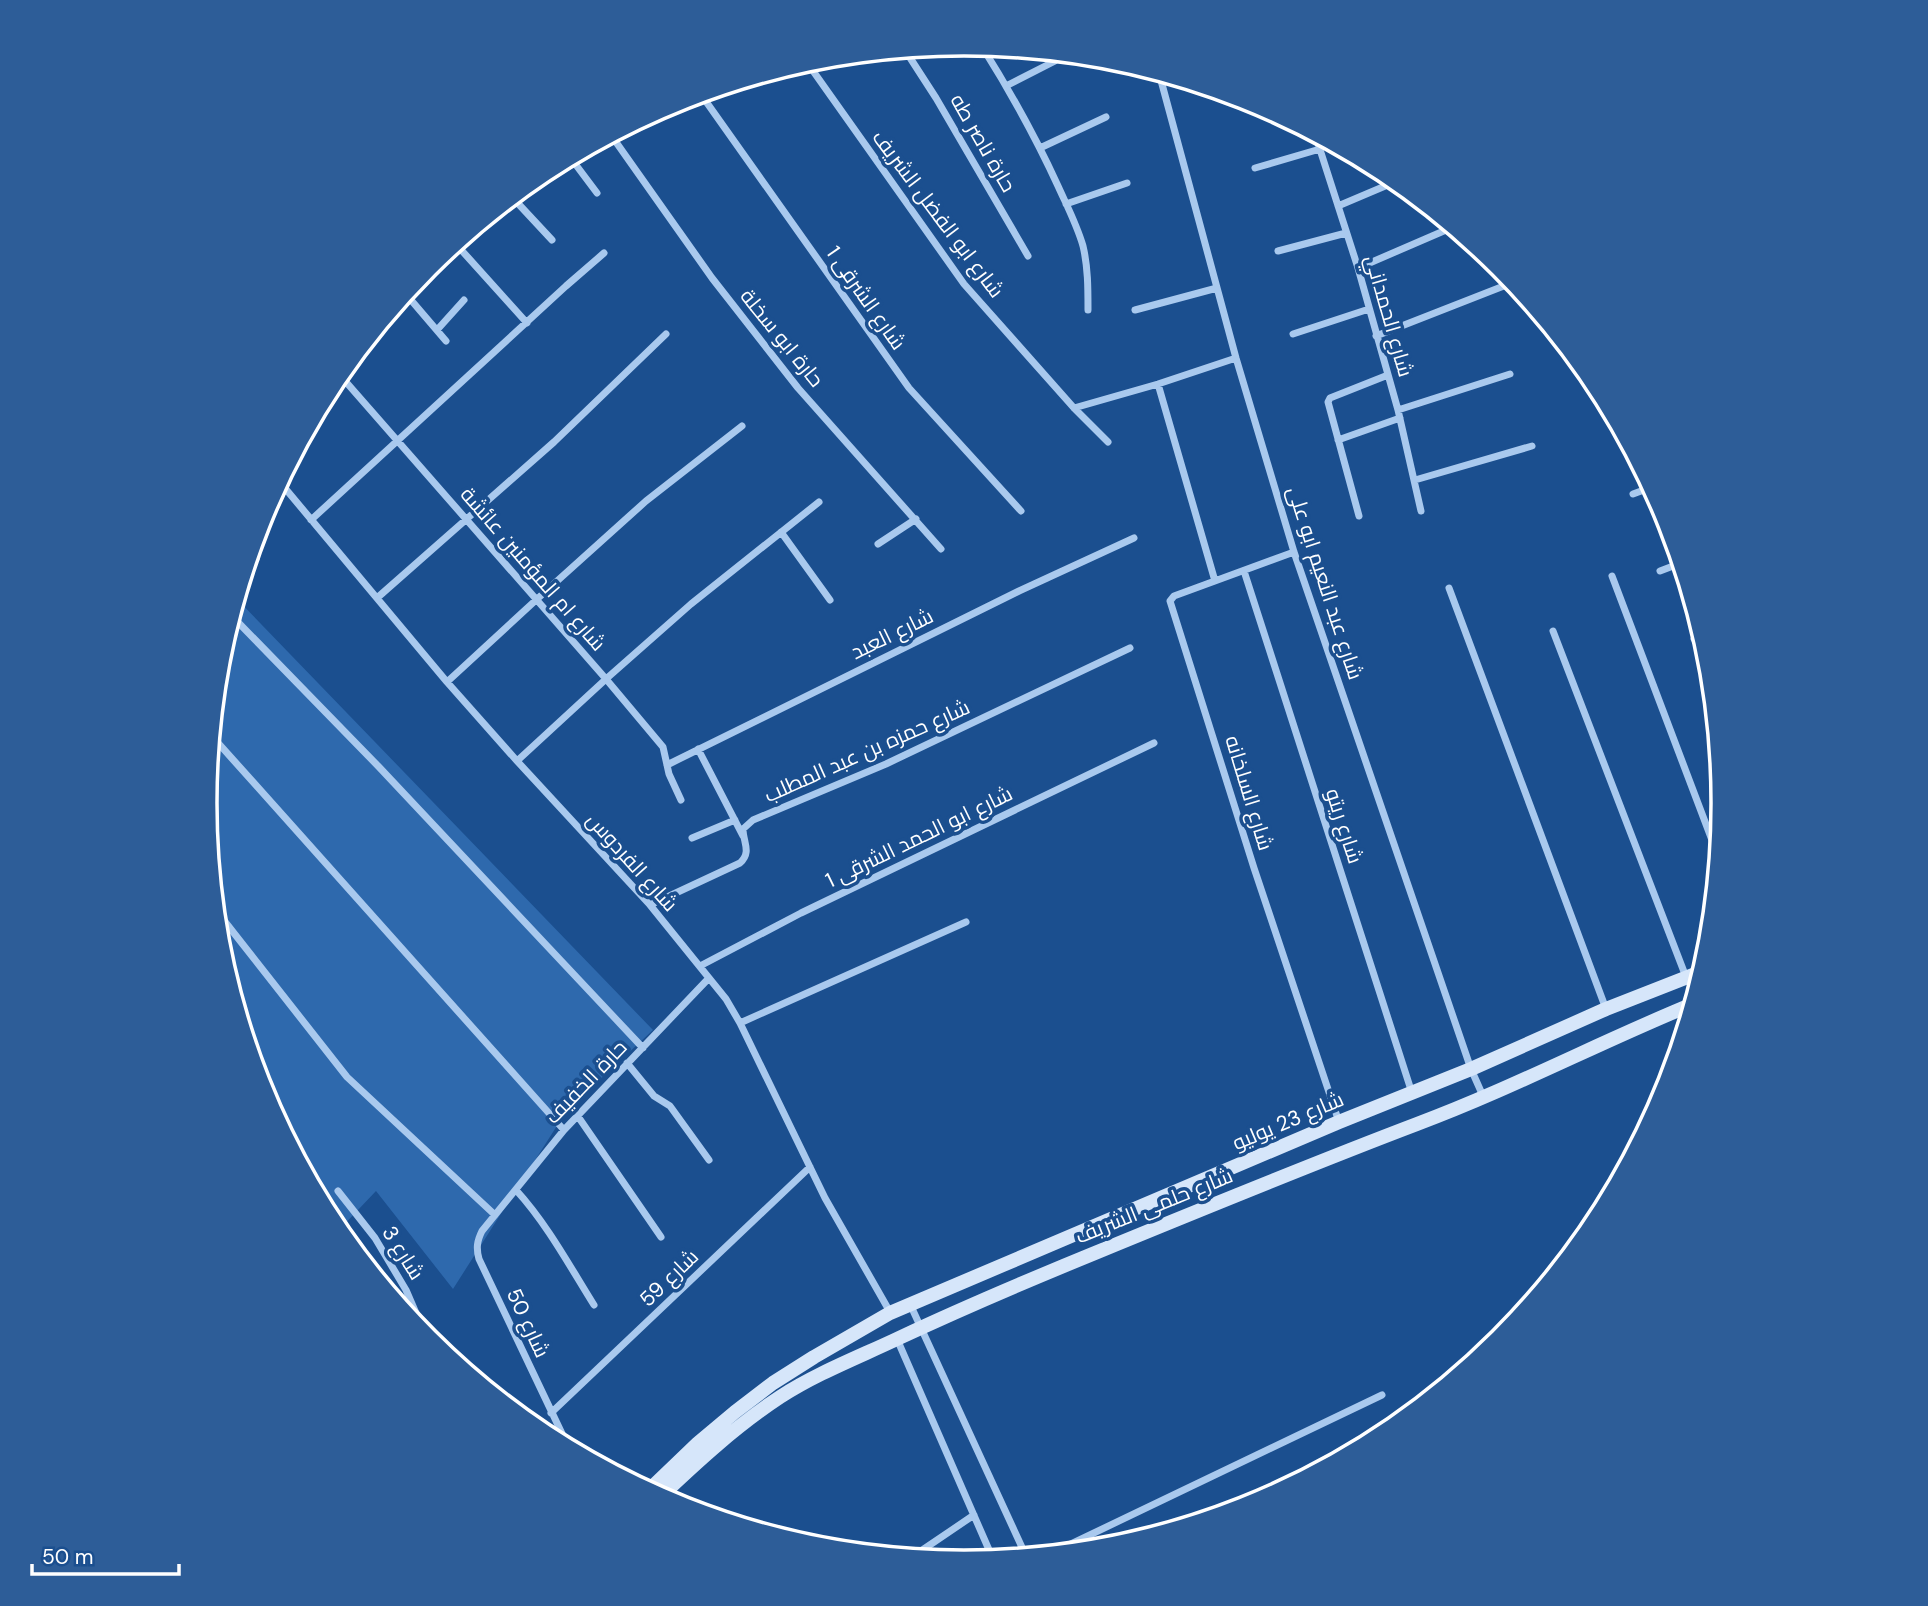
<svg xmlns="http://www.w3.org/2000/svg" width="1928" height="1606" viewBox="0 0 1928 1606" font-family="'DM Sans',Cairo,sans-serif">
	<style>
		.green { fill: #2e69ad }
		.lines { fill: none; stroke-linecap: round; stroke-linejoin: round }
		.street { stroke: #a9c9ee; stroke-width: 7 }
		.secondary { stroke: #d6e6fa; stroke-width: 14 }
		.labels { text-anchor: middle; stroke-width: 7; stroke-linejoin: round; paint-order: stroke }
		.street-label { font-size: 21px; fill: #fff; stroke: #1b4f8f }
		.rim { fill: none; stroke: #fff; stroke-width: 3.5 }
	</style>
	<rect width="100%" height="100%" fill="#1b4f8f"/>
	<path class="green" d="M236 598 653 1030 567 1110 453 1289 376 1191 338 1231 332 1224 262 1093 219 951 205 803 219 654Z"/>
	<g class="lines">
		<path class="street" d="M981 45C1010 91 1036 138 1058 186 1067 206 1077 225 1083 246 1088 267 1088 288 1088 310
			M905 50 936 98 1028 256
			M806 61 964 284 1074 408 1108 442
			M1159 73 1236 358 1294 552 1471 1069 1483 1096
			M1006 86 1055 61
			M700 93 909 388 1021 511
			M1315 134 1358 268 1398 410 1421 511
			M611 135 712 278 798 388 941 549
			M1040 148 1106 117
			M570 157 597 193
			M1255 168 1320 149
			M512 197 552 240
			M1066 204 1127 183
			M1338 206 1397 181
			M455 243 527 323
			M1278 251 1346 233
			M1358 268 1453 227
			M405 293 446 341
			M1135 310 1217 288
			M437 330 464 300
			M1293 334 1369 309
			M1376 336 1514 282
			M339 374 606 679 663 747 669 774 681 800
			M1158 384 1215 581
			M1074 408 1158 384 1236 358
			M1398 410 1510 374
			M1338 440 1400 418
			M1415 480 1532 446
			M279 481 447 682 517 761 650 905 726 999 740 1023 825 1198 890 1312
			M1633 494 1652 487
			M1359 516 1328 402 1330 398 1388 375
			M311 520 566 286 604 253
			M781 532 830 600
			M878 544 916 519
			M1294 552 1174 596 1170 601 1254 868 1339 1122
			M250 555 256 559
			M1244 571 1412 1093
			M1660 571 1681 563
			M1612 576 1718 856
			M1449 588 1606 1009
			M377 598 554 442 666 334
			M231 615 379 767 643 1048
			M1553 631 1686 977
			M1694 639 1703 636
			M447 682 536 600 646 501 742 426
			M211 735 564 1130
			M698 749 743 836
			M517 761 606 679 691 604 819 502
			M667 765 1019 591 1134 538
			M692 838 735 820
			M650 905 740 863C752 852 743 842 743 829L753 820 886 764 1130 648
			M215 909 347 1077 495 1215
			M700 966 801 913 1154 743
			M740 1023 966 922
			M627 1063 654 1096 670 1106 709 1160
			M577 1115 661 1237
			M516 1190C547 1224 569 1265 594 1305
			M338 1191 375 1238 406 1290 428 1341
			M910 1304 1026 1556
			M897 1339 993 1559
			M551 1413 810 1167
			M566 1447V1442L479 1259C476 1248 477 1241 482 1231L564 1130 709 978
			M1050 1554 1382 1395
			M912 1557 974 1515"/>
		<path class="secondary" d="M648 1491 698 1443 735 1412 773 1383 814 1357 890 1313 1339 1122 1471 1069 1606 1009 1703 971
			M660 1497C698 1461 736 1426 780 1397 817 1373 859 1357 899 1338 963 1308 1029 1280 1095 1253 1202 1209 1309 1165 1417 1124 1511 1089 1600 1042 1693 1004"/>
	</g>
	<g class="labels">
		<g class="street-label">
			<text transform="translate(983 143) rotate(60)" y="7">حارة ناصر طه</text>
			<text transform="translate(938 214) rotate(53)" y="7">شارع ابو الفضل الشريف</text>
			<text transform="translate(866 298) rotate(55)" y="7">شارع الشرقى 1</text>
			<text transform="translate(1389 316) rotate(74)" y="7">شارع الحمداني</text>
			<text transform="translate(782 338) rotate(51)" y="7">حارة ابو سخلة</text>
			<text transform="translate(533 569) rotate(49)" y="7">شارع ام المؤمنين عائشة</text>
			<text transform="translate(1325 583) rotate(72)" y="7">شارع عبد النعيم ابو على</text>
			<text transform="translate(892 634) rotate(-26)" y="7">شارع العبد</text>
			<text transform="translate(867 751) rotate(-24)" y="7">شارع حمزه بن عبد المطلب</text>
			<text transform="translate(1249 793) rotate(73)" y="7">شارع السلخانه</text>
			<text transform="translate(1344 826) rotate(72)" y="7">شارع ريتو</text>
			<text transform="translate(919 837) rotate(-26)" y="7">شارع ابو الحمد الشرقى 1</text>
			<text transform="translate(632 862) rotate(48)" y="7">شارع الفردوس</text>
			<text transform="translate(586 1082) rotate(-46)" y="7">حارة الخفيف</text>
			<text transform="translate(1288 1121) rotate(-23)" y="7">شارع 23 يوليو</text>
			<text transform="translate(1154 1206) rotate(-22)" y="7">شارع حلمى الشريف</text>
			<text transform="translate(403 1253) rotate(58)" y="7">شارع 3</text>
			<text transform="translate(669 1278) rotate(-44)" y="7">شارع 59</text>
			<text transform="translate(528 1323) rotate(65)" y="7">شارع 50</text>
		</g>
	</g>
	<path d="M0 0H1928V1606H0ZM217 803a747 747 0 1 1 1494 0a747 747 0 1 1-1494 0Z" fill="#2d5d98" fill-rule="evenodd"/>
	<path class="rim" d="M217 803a747 747 0 1 1 1494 0a747 747 0 1 1-1494 0Z"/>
	<path d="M32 1564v10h147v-10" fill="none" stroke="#ffffff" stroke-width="3.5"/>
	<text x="42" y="1564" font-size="21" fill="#ffffff" stroke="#1b4f8f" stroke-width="5" paint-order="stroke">50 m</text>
</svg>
